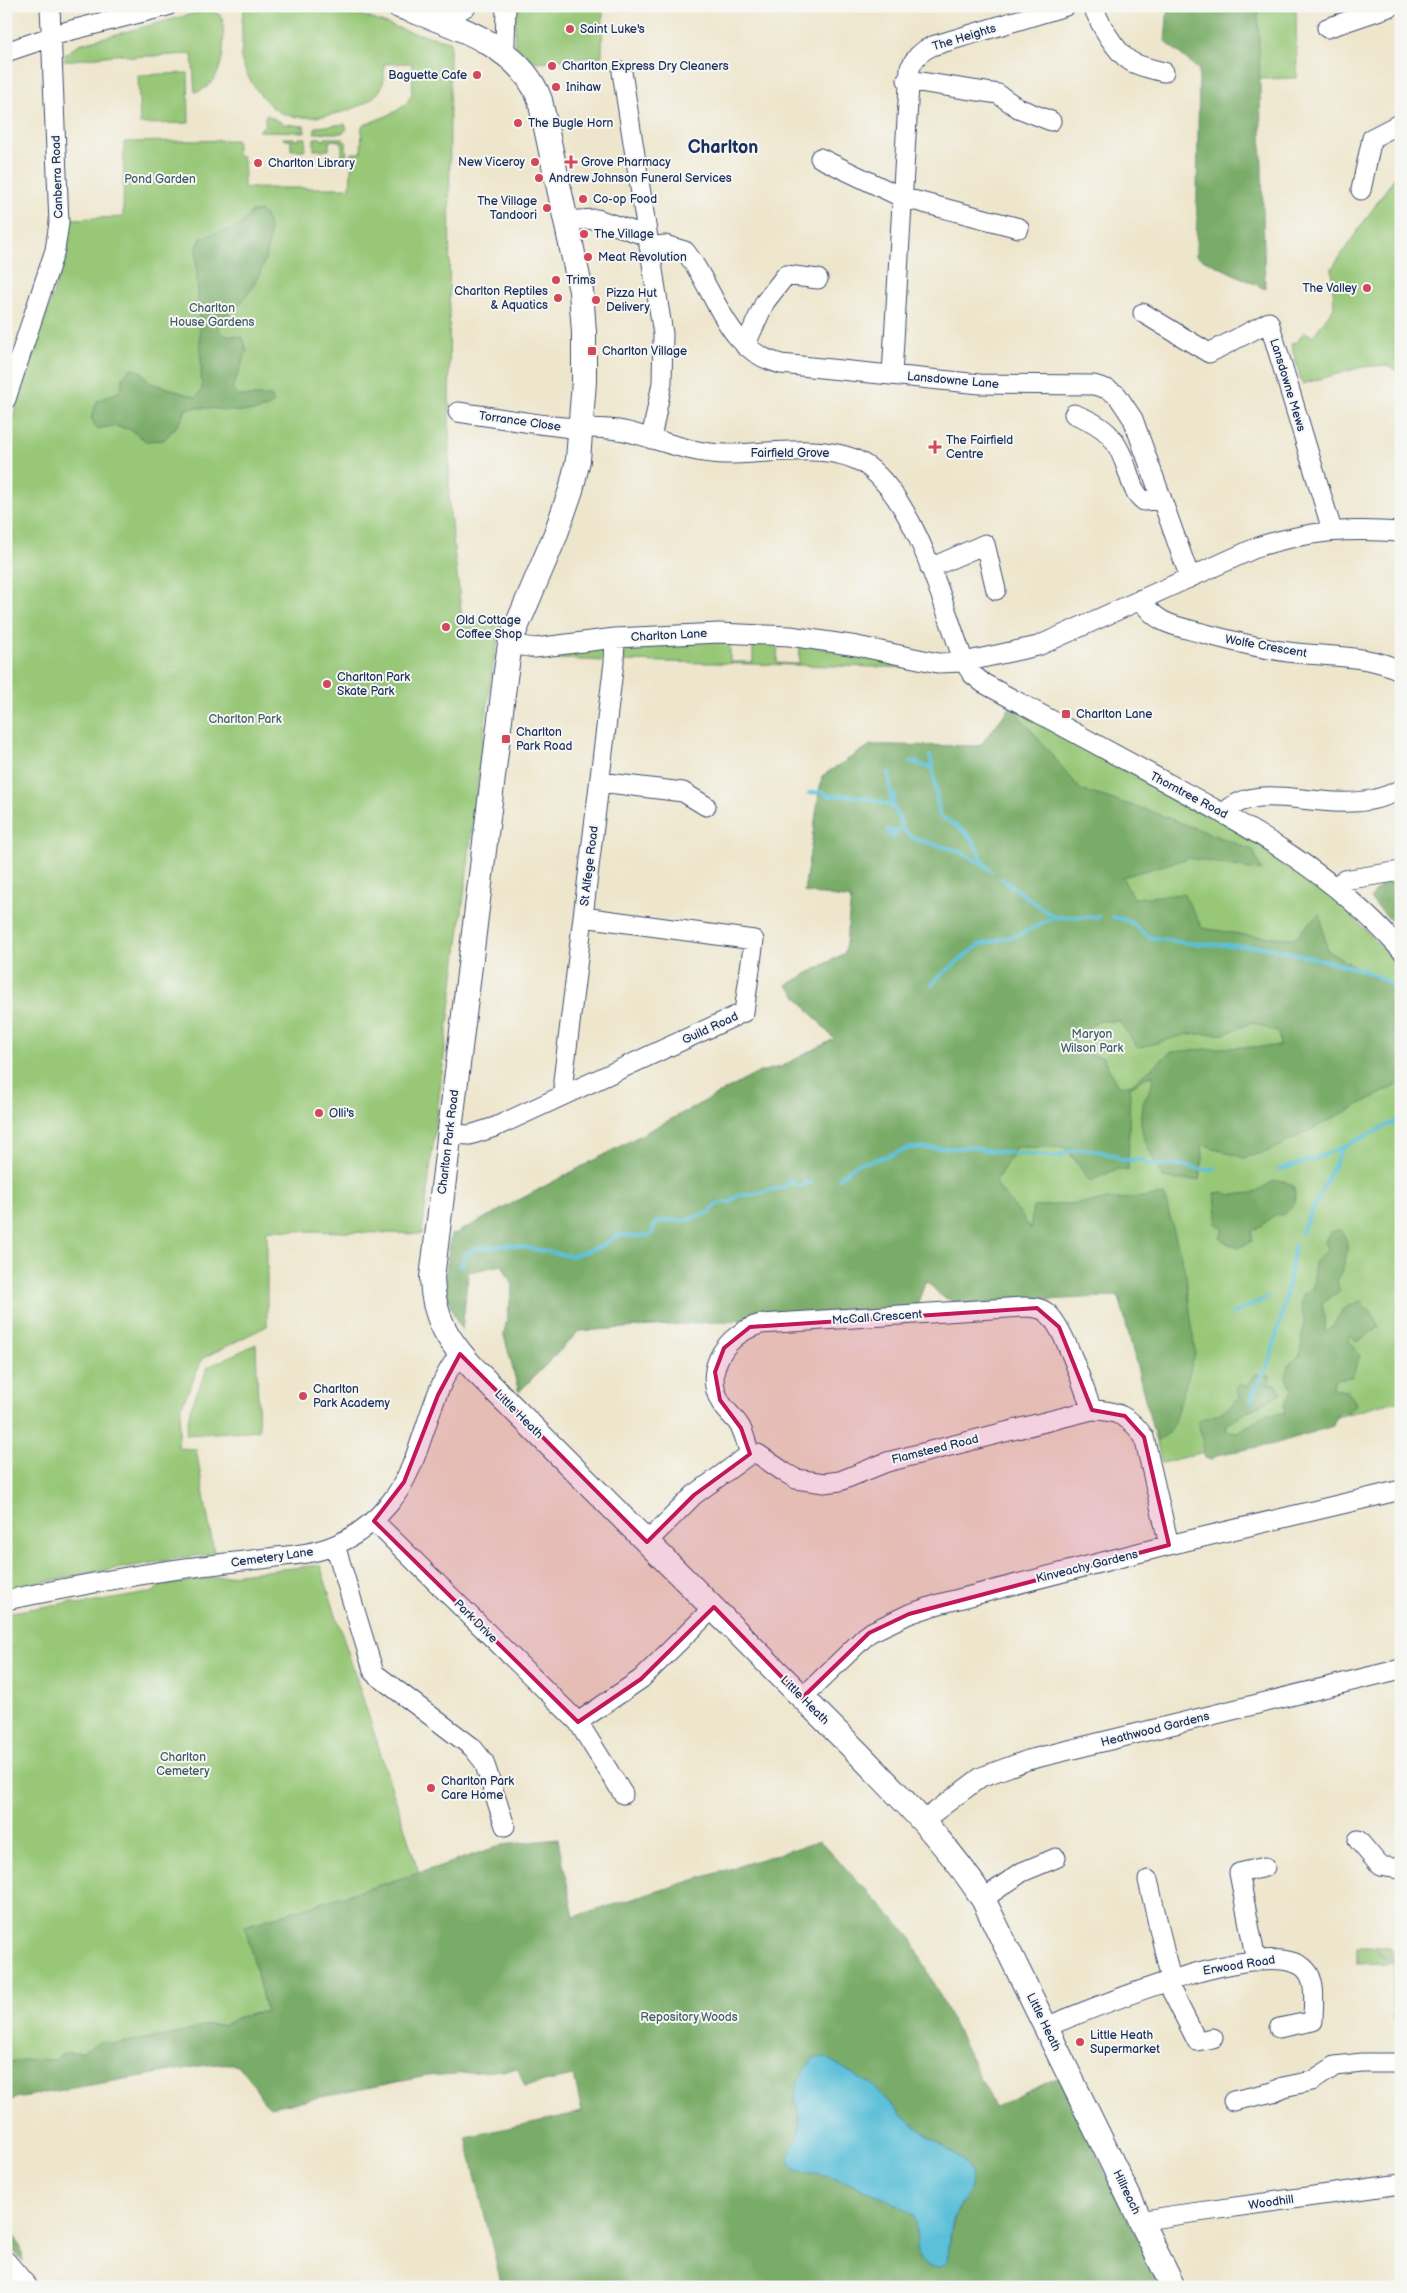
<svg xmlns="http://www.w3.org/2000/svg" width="1407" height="2293" viewBox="0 0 1407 2293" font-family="'Balsamiq Sans',sans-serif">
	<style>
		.green { fill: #97c777; stroke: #597b6a }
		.forest { fill: #79ac68; stroke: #4a6e63; fill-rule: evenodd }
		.water { fill: #5bc0d8; stroke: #3b789b }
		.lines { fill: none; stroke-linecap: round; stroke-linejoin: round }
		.stream { stroke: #5bc0d8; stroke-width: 4 }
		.minor-casing { stroke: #3b4a6e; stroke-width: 21 }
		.major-casing { stroke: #3b4a6e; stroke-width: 26 }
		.minor { stroke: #fff; stroke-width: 19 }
		.major { stroke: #fff; stroke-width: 24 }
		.marked { fill: #c2185b; fill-opacity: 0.2; stroke: #c2185b; stroke-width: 4; stroke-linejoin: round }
		.poi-dot { fill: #d1495b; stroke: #f6f6f2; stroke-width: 2 }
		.labels { text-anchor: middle; stroke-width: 4; stroke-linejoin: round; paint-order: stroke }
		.poi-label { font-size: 12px; fill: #1b2f5e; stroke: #f6f6f2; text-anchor: start }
		.street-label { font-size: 12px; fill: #1b2f5e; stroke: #f6f6f2 }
		.park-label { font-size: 12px; fill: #405d66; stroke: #f6f6f2 }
		.district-label { font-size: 18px; font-weight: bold; fill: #1b2f5e; stroke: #f6f6f2 }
	</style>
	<rect width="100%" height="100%" fill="#f6f6f2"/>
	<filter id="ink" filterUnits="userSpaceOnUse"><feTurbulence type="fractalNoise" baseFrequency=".02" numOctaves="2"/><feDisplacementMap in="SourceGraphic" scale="10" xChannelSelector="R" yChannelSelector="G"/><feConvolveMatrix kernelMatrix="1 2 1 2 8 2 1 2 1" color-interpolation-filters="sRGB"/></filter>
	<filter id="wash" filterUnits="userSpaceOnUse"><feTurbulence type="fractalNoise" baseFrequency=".0096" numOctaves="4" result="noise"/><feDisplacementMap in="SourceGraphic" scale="20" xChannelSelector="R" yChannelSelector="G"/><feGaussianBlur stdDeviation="1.12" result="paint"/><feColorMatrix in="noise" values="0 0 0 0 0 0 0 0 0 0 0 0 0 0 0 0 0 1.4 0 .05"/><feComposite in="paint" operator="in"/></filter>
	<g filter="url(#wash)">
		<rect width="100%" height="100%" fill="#eee6cc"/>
		<path class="green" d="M246 6H335L410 32 450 41 449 504 462 619 501 624 491 677 422 1234 267 1230V1326L203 1358 181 1407 178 1448 196 1449 214 1553 89 1573 6 1590V438L59 275 68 244 71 219 123 217 124 142 237 140V156H242V160H244V188H350L352 153H361L362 126C378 118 409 112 412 91 413 82 412 72 412 63L384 64C384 73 385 82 380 90 365 113 304 124 281 113 264 104 245 77 241 58 240 55 242 51 242 47 243 34 239 18 246 6Z
			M515 6H603L602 56 537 62 530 59 515 46Z
			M1296 8 1297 78 1259 79 1257 9Z
			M207 10 219 14 222 18C226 41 225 87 195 92L192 54 132 57 123 54 64 61 66 54 79 44Z
			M188 73 189 123 140 124 138 75Z
			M267 115 284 124 304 126 305 132 258 131 265 125V116Z
			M345 124 347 129 342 133H314L316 127Z
			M283 138H294V140H299V138H306L305 150H291V141L283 139Z
			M314 138H321L322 140H325V138H342L346 142 347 158 342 157V142L333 140 329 142V150H314Z
			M1401 168V374L1387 365 1362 367 1302 384 1291 344 1298 341 1304 332 1313 336 1334 307 1332 268Z
			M730 640V662H753V640L778 642 777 663 799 664 800 644 919 664 918 668 624 661 627 644Z
			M603 647 605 649 604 661 537 658Z
			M1011 706 1187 801 1318 879 1401 968V1400L1162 1463 1119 1296 1045 1299 940 1295 926 1280 916 1308 579 1331 519 1392 504 1335 513 1285 502 1265 468 1272 462 1330C440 1292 446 1275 451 1234H455L760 1072 781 1067 834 1039 787 985 845 953 851 899 804 892 822 776 871 745 980 746Z
			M256 1344 259 1430 186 1435 190 1409 208 1367Z
			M320 1565 419 1873 246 1926 267 2016 6 2070V1613L72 1602 78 1605 154 1592 159 1586 238 1574Z
			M1357 1947H1372L1389 1963 1357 1964Z
			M1374 1947H1390L1391 1963Z
			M1396 1948 1401 1964V2019H1393V1949Z"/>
		<path class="forest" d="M1168 6H1258L1265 289 1196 256 1199 70 1165 41Z
			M261 211C286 235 250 308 222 317L218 329 225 335 243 337 247 351 232 389 239 396H271L274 403C252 422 212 403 186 409L182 420 164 440 146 441 129 429 113 426 97 429 91 418 97 401 120 391 123 376 131 368 142 372 150 383C167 386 179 393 196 397L202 390 196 252 200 239C224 226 233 239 251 212Z
			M1011 706 1081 790 1147 810 1253 850 1262 871 1189 858 1122 877 1133 898 1184 894 1202 928 1251 936 1294 938 1320 913 1327 950 1374 978 1401 986V1083L1272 1150 1244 1158 1202 1144 1203 1158 1199 1180H1177L1163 1178C1153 1156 1136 1132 1142 1107 1145 1094 1155 1087 1152 1074L1130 1087 1128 1171 1117 1169 1090 1181 1065 1147H1016L995 1183 1025 1220 1030 1230 1033 1207 1164 1195 1186 1275 1195 1354 1171 1431 1156 1442 1119 1296 959 1305 940 1295 926 1280 916 1308 579 1331 519 1392 504 1335 513 1285 502 1265 468 1272 462 1330C440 1292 446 1275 451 1234H455L760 1072 781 1067 834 1039 787 985 845 953 851 899 804 892 822 776 871 745 980 746ZM1098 1021H1119L1138 1048 1188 1034H1225L1252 1022 1279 1033 1280 1046 1219 1048 1171 1052 1132 1084 1118 1087 1103 1057 1077 1052 1074 1039Z
			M1401 878V931L1370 899 1385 880Z
			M1274 1181H1284L1293 1186C1297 1198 1295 1206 1284 1214 1278 1217 1281 1213 1276 1215 1266 1219 1264 1227 1252 1231V1241L1238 1248 1228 1244 1220 1238 1223 1229 1216 1223 1217 1214 1215 1193 1223 1192 1232 1195 1253 1193Z
			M1340 1230C1355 1245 1343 1266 1337 1282L1340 1291 1322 1303 1326 1332 1334 1324 1343 1309 1361 1301 1371 1311 1379 1327 1375 1331 1356 1341 1351 1336 1349 1340 1360 1356 1352 1377 1336 1379 1334 1382 1333 1389 1347 1391 1356 1403 1348 1412H1338L1333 1426 1274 1444 1221 1454 1211 1460 1205 1458 1202 1447 1203 1438 1197 1422C1203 1417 1206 1418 1213 1416 1223 1413 1233 1404 1240 1397L1236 1390 1239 1384 1248 1387 1250 1379 1256 1374 1270 1376 1269 1384 1276 1385 1282 1393 1229 1422 1225 1430 1237 1432 1268 1414 1285 1413 1284 1405 1293 1389 1286 1378 1288 1365 1300 1356 1304 1320 1301 1303 1303 1294 1312 1289 1314 1282V1262L1328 1250 1325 1241 1330 1232Z
			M558 1839 574 1917 820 1841 910 1936 995 2107 1059 2077 1161 2287H502L466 2137 582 2112 574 2076 525 2086 518 2069 428 2076 270 2107C254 2095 251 2067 230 2064 223 2063 214 2065 206 2065L16 2098 6 2103V2062L35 2059 54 2060 64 2053 83 2052 101 2041 114 2044 177 2034 208 2025H224L238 2017 266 2011 245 1926 419 1873 502 1845ZM799 2081 872 2085 904 2118 965 2162 968 2196C953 2214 952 2225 949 2248L920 2261C917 2249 917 2223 913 2215 907 2205 840 2178 825 2175 815 2172 805 2172 795 2169L789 2157C794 2145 800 2133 800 2119 800 2104 794 2097 799 2081Z
			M6 2223 21 2247 23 2262 6 2242Z"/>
		<path class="water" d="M815 2058H826L872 2085 904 2118 965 2162C982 2191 962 2194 954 2218 949 2232 950 2247 947 2261L938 2267H929L920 2261C916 2248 918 2227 913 2216 908 2206 839 2178 825 2175 816 2172 803 2174 795 2169 781 2161 797 2142 799 2132 802 2117 794 2105 796 2090 798 2078 806 2066 815 2058Z"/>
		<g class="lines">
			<path class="stream" d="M930 756 933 768
				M911 761 933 769 939 815C948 822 964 829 971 838 979 849 981 863 991 871
				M889 772 891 800 903 829 914 839 959 851 985 866
				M809 793 822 792 829 796C851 794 875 798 894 808
				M892 804 895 794
				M887 830 897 831 893 839
				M888 835 903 829
				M1002 879 1054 917H1099
				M1113 917 1129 921 1149 937 1186 943 1263 947 1306 956 1363 970 1401 989
				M932 985 937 978 979 945 1019 935 1054 917
				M1279 1170C1295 1164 1312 1161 1327 1154 1352 1143 1377 1130 1401 1119
				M839 1178 858 1163 872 1161 910 1148H962L968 1146 984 1150 1058 1157C1075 1146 1093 1148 1111 1155L1113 1154 1121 1160H1142L1151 1165H1180L1207 1170 1215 1168
				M1301 1233 1344 1145
				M459 1265H462L466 1254 472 1249 511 1245 571 1256 600 1247 620 1234 636 1237 651 1235 656 1223 668 1220 683 1221 711 1212C715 1203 721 1202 731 1202L737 1195C753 1197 769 1189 784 1187L790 1180 793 1184 803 1186 804 1183H812
				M1232 1314 1267 1298
				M1251 1401 1255 1389 1270 1360 1285 1302 1295 1245"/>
		</g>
	</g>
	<g filter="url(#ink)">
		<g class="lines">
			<g class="minor-casing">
				<path id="minor" d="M1093 6C1099 23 1115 51 1130 61 1140 67 1152 69 1164 72
					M450 25C454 16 458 10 467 6
					M1327 28 1392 6
					M6 52 68 31 167 6
					M501 52 505 44 506 6
					M622 72 663 334 662 383 651 439
					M907 80 998 94 1018 108 1051 121
					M820 158 901 197 1019 228
					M1361 190 1372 138 1401 123
					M578 220 597 219 647 236
					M649 247 665 245 685 251C717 291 724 350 781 364L980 384 1094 385 1107 389 1117 395 1133 419 1190 578
					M1143 313 1209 353 1269 322 1332 530
					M745 346 765 302 786 275 818 279
					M892 375 910 68C915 57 921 51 932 46L1066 6
					M6 399 55 250 59 223 50 6
					M458 412C493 417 528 423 563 427 583 429 605 427 624 431 659 439 690 454 727 454 769 454 837 440 871 469 919 510 942 603 964 662L972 674 983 683C1042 715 1101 747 1160 779 1252 829 1330 870 1401 950
					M1074 414C1109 427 1118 440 1129 475 1132 485 1135 494 1144 501L1162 499
					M930 568 985 544 996 590
					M1141 599C1155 624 1176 626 1202 633 1231 641 1259 648 1288 652 1324 657 1368 654 1401 671
					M510 644 535 648 615 638 719 633 790 636 857 646 938 663 964 662 1038 646 1260 546C1310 531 1348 528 1401 532
					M600 782 683 792 706 806
					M1223 814C1248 787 1289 799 1322 801 1349 804 1377 803 1401 789
					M1335 887 1344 880 1401 871
					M566 1094 563 1081 614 662 615 638
					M449 1134 470 1135 495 1127 744 1012 754 940 583 917
					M750 1454C747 1446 745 1436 741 1428 736 1418 725 1411 720 1401 702 1367 729 1332 761 1324L1023 1307C1031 1307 1039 1307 1046 1312 1064 1325 1083 1387 1092 1410
					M374 1521 578 1722 623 1794
					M647 1542 694 1495 750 1454H758L784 1472 796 1479 824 1483 840 1481 887 1462 1092 1410C1116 1410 1131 1417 1144 1437L1169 1545
					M335 1545 374 1673 472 1747 484 1762 505 1826
					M6 1600C66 1588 125 1576 186 1568 216 1564 246 1561 276 1557 296 1555 316 1553 335 1545 357 1536 374 1522 389 1504 425 1461 426 1394 460 1354
					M802 1698 869 1633 909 1614 939 1604 1169 1545 1401 1490
					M578 1722 641 1679 714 1607
					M923 1821 981 1777 1028 1760 1401 1669
					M1358 1840 1380 1866 1401 1869
					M1148 1880 1171 1980
					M983 1899 1022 1872 1056 1858
					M1256 1961 1239 1873 1265 1867
					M1167 1982 1197 2041 1213 2038
					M1046 2027C1090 2009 1272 1932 1306 1970 1317 1981 1313 2006 1313 2021L1279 2028
					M1233 2101 1273 2092 1283 2087 1312 2081 1335 2066 1362 2063H1401
					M1142 2223 1152 2219 1177 2215 1401 2184
					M6 2261 28 2287"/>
			</g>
			<g class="major-casing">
				<path id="major" d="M399 6C450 24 520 44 540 100L581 291 584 332V381L578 460 571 490 555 536 515 630 510 644 505 678 432 1278C433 1319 449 1342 476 1371L860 1755C904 1801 949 1845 983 1899L1173 2287"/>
			</g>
			<use href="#minor" class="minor"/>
			<use href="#major" class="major"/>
		</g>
	</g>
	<path class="marked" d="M1037 1308 1059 1327 1092 1410 1125 1416 1144 1437 1169 1545 909 1614 869 1633 802 1698 714 1607 641 1679 578 1722 374 1521 404 1482 438 1395 460 1354 647 1542 694 1495 750 1454 741 1428 720 1400 715 1372 724 1348 750 1327Z"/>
	<g class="poi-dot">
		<circle cx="570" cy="29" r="5"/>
		<circle cx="552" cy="66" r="5"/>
		<circle cx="477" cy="75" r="5"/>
		<circle cx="556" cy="87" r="5"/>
		<circle cx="518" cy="123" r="5"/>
		<circle cx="535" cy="162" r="5"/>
		<path d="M568.5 154.5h5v5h5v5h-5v5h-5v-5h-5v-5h5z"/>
		<circle cx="258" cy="163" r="5"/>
		<circle cx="539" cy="178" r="5"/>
		<circle cx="583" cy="199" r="5"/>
		<circle cx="547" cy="208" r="5"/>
		<circle cx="584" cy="234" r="5"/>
		<circle cx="588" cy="257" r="5"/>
		<circle cx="556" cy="280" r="5"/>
		<circle cx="1367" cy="288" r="5"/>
		<circle cx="558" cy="298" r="5"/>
		<circle cx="596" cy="300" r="5"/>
		<rect x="587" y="346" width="10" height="10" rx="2.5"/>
		<path d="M932.5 439.5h5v5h5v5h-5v5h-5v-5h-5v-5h5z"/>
		<circle cx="446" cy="627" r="5"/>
		<circle cx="327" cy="684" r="5"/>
		<rect x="1061" y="709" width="10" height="10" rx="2.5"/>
		<rect x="501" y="734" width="10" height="10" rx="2.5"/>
		<circle cx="319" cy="1113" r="5"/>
		<circle cx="303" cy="1396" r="5"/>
		<circle cx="431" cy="1788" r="5"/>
		<circle cx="1080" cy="2042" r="5"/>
	</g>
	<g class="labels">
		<g class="poi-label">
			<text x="580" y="33">Saint Luke's</text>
			<text x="562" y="70">Charlton Express Dry Cleaners</text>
			<text x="467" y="79" text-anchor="end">Baguette Cafe</text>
			<text x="566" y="91">Inihaw</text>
			<text x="528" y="127">The Bugle Horn</text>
			<text x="525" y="166" text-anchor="end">New Viceroy</text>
			<text x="581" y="166">Grove Pharmacy</text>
			<text x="268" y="167">Charlton Library</text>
			<text x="549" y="182">Andrew Johnson Funeral Services</text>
			<text x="593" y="203">Co-op Food</text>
			<text x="537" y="205" text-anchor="end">The Village<tspan x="537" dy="14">Tandoori</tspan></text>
			<text x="594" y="238">The Village</text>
			<text x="598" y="261">Meat Revolution</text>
			<text x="566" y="284">Trims</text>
			<text x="1357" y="292" text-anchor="end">The Valley</text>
			<text x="548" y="295" text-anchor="end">Charlton Reptiles<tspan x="548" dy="14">&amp; Aquatics</tspan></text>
			<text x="606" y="297">Pizza Hut<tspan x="606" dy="14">Delivery</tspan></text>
			<text x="602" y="355">Charlton Village</text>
			<text x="946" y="444">The Fairfield<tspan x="946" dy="14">Centre</tspan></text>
			<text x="456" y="624">Old Cottage<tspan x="456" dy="14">Coffee Shop</tspan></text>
			<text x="337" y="681">Charlton Park<tspan x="337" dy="14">Skate Park</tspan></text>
			<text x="1076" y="718">Charlton Lane</text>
			<text x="516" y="736">Charlton<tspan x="516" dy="14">Park Road</tspan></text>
			<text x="329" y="1117">Olli's</text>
			<text x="313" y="1393">Charlton<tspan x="313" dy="14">Park Academy</tspan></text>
			<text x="441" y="1785">Charlton Park<tspan x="441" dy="14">Care Home</tspan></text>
			<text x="1090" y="2039">Little Heath<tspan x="1090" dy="14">Supermarket</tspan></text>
		</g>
		<g class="street-label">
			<text transform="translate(964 37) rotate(-17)" y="4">The Heights</text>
			<text transform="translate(57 177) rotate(-92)" y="4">Canberra Road</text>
			<text transform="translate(953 380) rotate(5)" y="4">Lansdowne Lane</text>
			<text transform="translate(1288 385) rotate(73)" y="4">Lansdowne Mews</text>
			<text transform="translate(520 421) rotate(8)" y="4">Torrance Close</text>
			<text x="790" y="457">Fairfield Grove</text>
			<text transform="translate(669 635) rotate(-3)" y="4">Charlton Lane</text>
			<text transform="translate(1266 646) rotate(10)" y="4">Wolfe Crescent</text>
			<text transform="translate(1189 795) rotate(28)" y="4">Thorntree Road</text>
			<text transform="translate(589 866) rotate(-83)" y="4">St Alfege Road</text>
			<text transform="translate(710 1028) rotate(-25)" y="4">Guild Road</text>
			<text transform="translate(448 1142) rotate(-83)" y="4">Charlton Park Road</text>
			<text transform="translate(877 1317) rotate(-4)" y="4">McCall Crescent</text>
			<text transform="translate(519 1414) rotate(45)" y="4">Little Heath</text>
			<text transform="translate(935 1449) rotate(-14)" y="4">Flamsteed Road</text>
			<text transform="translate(272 1557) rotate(-8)" y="4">Cemetery Lane</text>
			<text transform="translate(1087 1566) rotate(-14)" y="4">Kinveachy Gardens</text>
			<text transform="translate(476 1621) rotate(45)" y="4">Park Drive</text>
			<text transform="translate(805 1700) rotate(45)" y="4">Little Heath</text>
			<text transform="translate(1155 1729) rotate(-14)" y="4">Heathwood Gardens</text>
			<text transform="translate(1239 1965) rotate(-9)" y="4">Erwood Road</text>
			<text transform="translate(1044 2022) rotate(64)" y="4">Little Heath</text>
			<text transform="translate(1127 2192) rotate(64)" y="4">Hillreach</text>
			<text transform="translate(1271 2202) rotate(-8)" y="4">Woodhill</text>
		</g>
		<g class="park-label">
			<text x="160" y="183">Pond Garden</text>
			<text x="212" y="312">Charlton<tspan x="212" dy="14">House Gardens</tspan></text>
			<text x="245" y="723">Charlton Park</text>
			<text x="1092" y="1038">Maryon<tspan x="1092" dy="14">Wilson Park</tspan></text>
			<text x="183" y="1761">Charlton<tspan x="183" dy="14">Cemetery</tspan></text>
			<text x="689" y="2021">Repository Woods</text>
		</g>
		<g class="district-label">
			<text x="723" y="153">Charlton</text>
		</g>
	</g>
	<rect width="1407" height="2293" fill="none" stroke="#f6f6f2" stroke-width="25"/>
</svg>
